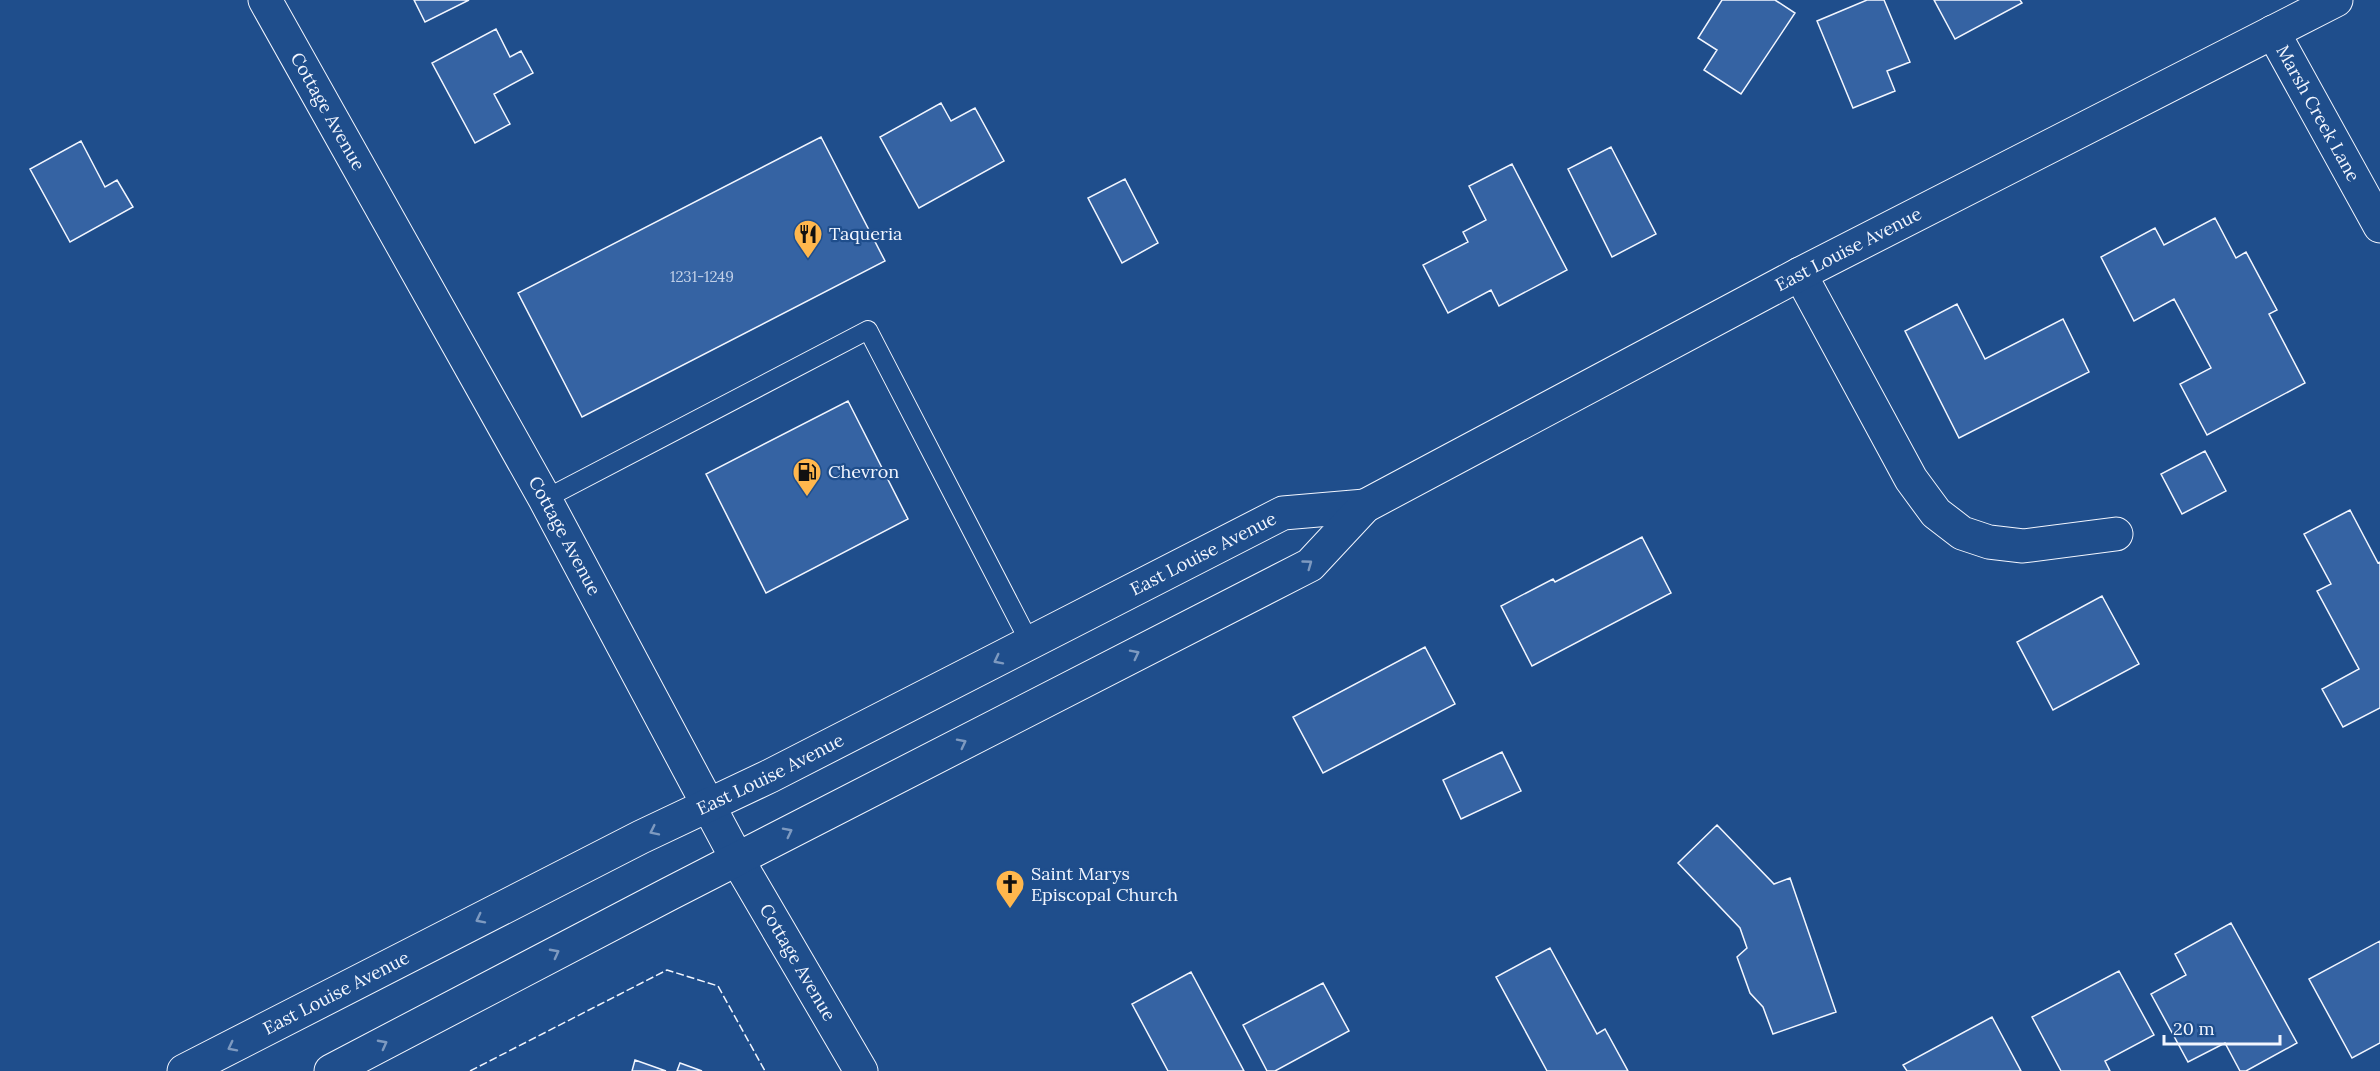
<svg xmlns="http://www.w3.org/2000/svg" width="2380" height="1071" viewBox="0 0 2380 1071" font-family="Lora,serif">
	<style>
		.building { fill: #3563a3; stroke: #f2f6ff; stroke-width: 1.5 }
		.lines { fill: none; stroke-linecap: round; stroke-linejoin: round }
		.lane-casing { stroke: #f2f6ff; stroke-width: 20 }
		.street-casing { stroke: #f2f6ff; stroke-width: 35 }
		.secondary-casing { stroke: #f2f6ff; stroke-width: 35 }
		.lane { stroke: #1f4e8c; stroke-width: 18 }
		.street { stroke: #1f4e8c; stroke-width: 33 }
		.secondary { stroke: #1f4e8c; stroke-width: 33 }
		.fence { stroke: #f2f6ff; stroke-width: 1.5; stroke-dasharray: 8 3; stroke-linecap: butt }
		.oneway { stroke: #7e9ac0 }
		.labels { text-anchor: middle; stroke-width: 4.5; stroke-linejoin: round; paint-order: stroke }
		.number-label { font-size: 15px; fill: #c3d1e8 }
		.street-label { font-size: 18px; fill: #f2f6ff; stroke: #1f4e8c }
		.poi-label { font-size: 18px; fill: #f2f6ff; stroke: #1f4e8c; text-anchor: start }
	</style>
	<rect width="100%" height="100%" fill="#1f4e8c"/>
	<path class="building" d="M414 0H469L425 22Z
		M1722 0H1775L1795 13 1741 94 1704 70 1717 50 1698 38Z
		M1867 0H1884L1910 62 1887 71 1895 91 1853 108 1817 21Z
		M1934 0H2020L2022 3 1955 39Z
		M496 29 510 57 521 51 533 73 494 94 510 124 475 143 432 63Z
		M941 103 951 121 975 108 1004 161 919 208 880 137Z
		M821 137 885 261 582 417 518 293Z
		M81 141 105 187 117 180 133 207 70 242 30 169Z
		M1611 147 1656 234 1612 257 1568 169Z
		M1512 164 1567 270 1499 306 1491 290 1448 313 1423 265 1468 242 1463 232 1486 220 1469 186Z
		M1125 179 1158 243 1122 263 1088 198Z
		M2215 218 2236 258 2246 252 2277 310 2269 314 2305 383 2207 435 2180 384 2211 368 2174 299 2134 321 2101 257 2155 228 2164 245Z
		M1957 304 1985 359 2063 319 2089 372 1959 438 1905 331Z
		M848 401 908 519 766 593 706 474Z
		M2205 451 2226 491 2182 514 2161 474Z
		M2350 510 2378 563 2380 562V708L2343 727 2322 689 2359 669 2317 591 2331 584 2304 534Z
		M1642 537 1671 593 1532 666 1501 606 1553 579 1555 582Z
		M2102 596 2139 664 2053 710 2017 642Z
		M1425 647 1455 704 1323 773 1293 717Z
		M1502 752 1521 791 1461 819 1443 780Z
		M1717 825 1774 884 1790 878 1836 1012 1773 1034 1763 1007 1750 993 1737 957 1747 948 1740 928 1678 863Z
		M2231 923 2297 1043 2246 1071H2240L2225 1043 2188 1062 2151 994 2186 975 2175 954Z
		M2380 941V1043L2352 1058 2309 979Z
		M1550 948 1597 1034 1605 1029 1628 1071H1547L1496 977Z
		M2119 971 2154 1035 2105 1061 2110 1071H2061L2032 1017Z
		M1191 972 1244 1071H1168L1132 1004Z
		M1323 983 1349 1031 1275 1071H1267L1243 1025Z
		M1992 1017 2021 1071H1907L1903 1065Z
		M635 1060 666 1071H632Z
		M680 1063 702 1071H677Z"/>
	<g class="lines">
		<g class="lane-casing">
			<path id="lane" d="M545 499 868 330 1030 643"/>
		</g>
		<g class="street-casing">
			<g id="street">
				<path id="s1" d="M2273 32 2380 226"/>
				<path d="M1800 274 1911 479 1936 513 1962 533 1989 542 2023 546 2116 534"/>
			</g>
		</g>
		<g class="secondary-casing">
			<g id="secondary">
				<path id="s2" d="M265 0 545 499 737 859 861 1071"/>
				<path id="s3" d="M184 1071 641 837 770 776 1283 513 1365 506"/>
				<path id="s4" d="M331 1071 669 894 1310 565 1365 506 1800 274 2336 0"/>
			</g>
		</g>
		<use href="#lane" class="lane"/>
		<use href="#street" class="street"/>
		<use href="#secondary" class="secondary"/>
		<path class="fence" d="M470 1071 667 970 718 986 765 1071"/>
	</g>
	<defs><path id="oneway-chevron" d="M-2-3.5L2.5 0L-2 3.5" fill="none" stroke-width="1.6" stroke-linecap="round" stroke-linejoin="round" transform="scale(1.5)"/></defs>
	<g class="oneway">
		<use href="#oneway-chevron" transform="translate(1308 564) rotate(-36)"/>
		<use href="#oneway-chevron" transform="translate(1135 654) rotate(-27)"/>
		<use href="#oneway-chevron" transform="translate(998 660) rotate(153)"/>
		<use href="#oneway-chevron" transform="translate(962 743) rotate(-27)"/>
		<use href="#oneway-chevron" transform="translate(654 831) rotate(154)"/>
		<use href="#oneway-chevron" transform="translate(788 832) rotate(-27)"/>
		<use href="#oneway-chevron" transform="translate(480 919) rotate(153)"/>
		<use href="#oneway-chevron" transform="translate(555 953) rotate(-28)"/>
		<use href="#oneway-chevron" transform="translate(383 1044) rotate(-28)"/>
		<use href="#oneway-chevron" transform="translate(232 1047) rotate(153)"/>
	</g>
	<defs>
		<g id="restaurant-pin" transform="scale(1.5)"><path d="M0 17L-7.5 6A9.5 9.5 0 1 1 7.5 6Z" fill="#ffb74d" stroke="#1f4e8c"/><path d="M-5-6h1v4h1v-4h1v4h1v-4h1v5L-1.5 .5V6h-2V.5L-5-1ZM5-6V6H3V1.5H1.5Q1.5-4 5-6Z" fill="#111"/></g>
		<g id="fuel-pin" transform="scale(1.5)"><path d="M0 17L-7.5 6A9.5 9.5 0 1 1 7.5 6Z" fill="#ffb74d" stroke="#1f4e8c"/><path d="M-5.5-6h7V0h2V4h1.3V-2.5L3-4.5l.8-.8L6-3V5H2.5V1h-1V6h-7ZM-4.2-4.7v3.2H.2V-4.7Z" fill="#111"/></g>
		<g id="church-pin" transform="scale(1.5)"><path d="M0 17L-7.5 6A9.5 9.5 0 1 1 7.5 6Z" fill="#ffb74d" stroke="#1f4e8c"/><path d="M-1.2-6h2.4v3.5h3.3v2.4h-3.3V6h-2.4V-.1h-3.3v-2.4h3.3Z" fill="#111"/></g>
	</defs>
	<g fill-rule="evenodd">
		<use href="#restaurant-pin" x="808" y="234"/>
		<use href="#fuel-pin" x="807" y="472"/>
		<use href="#church-pin" x="1010" y="884"/>
	</g>
	<g class="labels">
		<g class="number-label">
			<text x="702" y="282">1231-1249</text>
		</g>
		<g class="street-label">
			<text dy="6" stroke="none"><textPath href="#s2" startOffset="128">Cottage Avenue</textPath></text>
			<text dy="6" stroke="none"><textPath href="#s1" startOffset="93">Marsh Creek Lane</textPath></text>
			<text dy="6" stroke="none"><textPath href="#s4" startOffset="1730">East Louise Avenue</textPath></text>
			<text dy="6" stroke="none"><textPath href="#s2" startOffset="614">Cottage Avenue</textPath></text>
			<text dy="6" stroke="none"><textPath href="#s3" startOffset="1143">East Louise Avenue</textPath></text>
			<text dy="6" stroke="none"><textPath href="#s3" startOffset="657">East Louise Avenue</textPath></text>
			<text dy="6" stroke="none"><textPath href="#s2" startOffset="1100">Cottage Avenue</textPath></text>
			<text dy="6" stroke="none"><textPath href="#s3" startOffset="171">East Louise Avenue</textPath></text>
		</g>
		<g class="poi-label">
			<text x="829" y="240">Taqueria</text>
			<text x="828" y="478">Chevron</text>
			<text x="1031" y="880">Saint Marys<tspan x="1031" dy="21">Episcopal Church</tspan></text>
		</g>
	</g>
	<path d="M2164 1035v9h116v-9" fill="none" stroke="#f2f6ff" stroke-width="3"/>
	<text x="2173" y="1035" font-size="18" fill="#f2f6ff" stroke="#1f4e8c" stroke-width="4.5" paint-order="stroke">20 m</text>
</svg>
